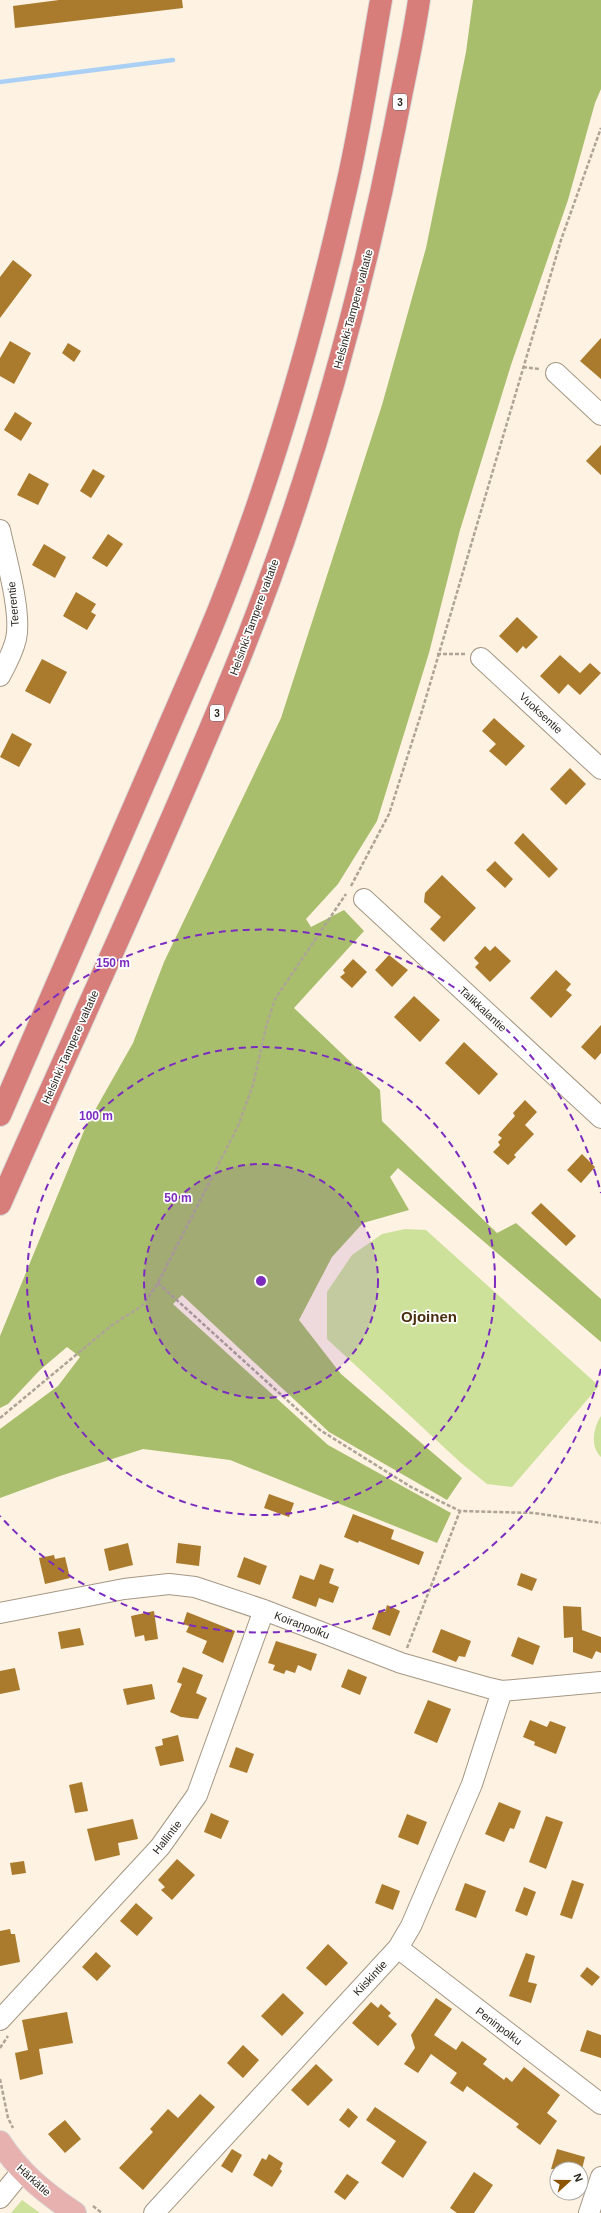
<svg xmlns="http://www.w3.org/2000/svg" width="601" height="2213" viewBox="0 0 601 2213" font-family="Arial,sans-serif">
	<style>
		.green { fill: #cee19b }
		.forest { fill: #a9be6c }
		.lines { fill: none; stroke-linecap: round; stroke-linejoin: round }
		.stream { stroke: #aad1f5; stroke-width: 4.5 }
		.building { fill: #aa7a2d }
		.minor-casing { stroke: #a59784; stroke-width: 22 }
		.major-casing { stroke: #d9d8d6; stroke-width: 24 }
		.highway-casing { stroke: #d9d8d6; stroke-width: 24 }
		.path { stroke: #ada497; stroke-width: 2.5; stroke-dasharray: 4 2; stroke-linecap: butt }
		.minor { stroke: #fff; stroke-width: 20 }
		.major { stroke: #e7b1af; stroke-width: 22 }
		.highway { stroke: #d77d7a; stroke-width: 22 }
		.ring { fill: none; stroke: #7b2cbf; stroke-width: 2; stroke-dasharray: 7 5 }
		.labels { text-anchor: middle; stroke-width: 3.5; stroke-linejoin: round; paint-order: stroke }
		.shield { fill: #fff; stroke: #6b6762; stroke-width: 1 }
		.shield-label { font-size: 10px; font-weight: bold; fill: #2b261e }
		.street-label { font-size: 11px; fill: #2b261e; stroke: #fff }
		.district-label { font-size: 15px; font-weight: bold; fill: #492e0e; stroke: #fff }
		.centre { fill: #7b2cbf; stroke: #fff; stroke-width: 2 }
		.ring-label { font-size: 12px; text-anchor: middle; font-weight: bold; fill: #7b2cbf; stroke: #fff; stroke-width: 3.5; stroke-linejoin: round; paint-order: stroke }
	</style>
	<rect width="100%" height="100%" fill="#fef2e2"/>
	<path class="green" d="M405 1229 426 1230 599 1386 512 1487 487 1484 461 1463 327 1339V1292L352 1255 382 1234Z
		M601 1416V1457C590 1447 593 1428 601 1416Z
		M22 2200 40 2213H11Z"/>
	<path class="forest" d="M473 0H601V89L595 103 568 200 511 365 460 530 429 653 377 821 338 884 306 919 311 927 344 910 364 931 294 1008 380 1090 382 1121 497 1233 516 1223 601 1299V1342L398 1168 390 1177 409 1210 363 1223 332 1257 299 1320 341 1374 462 1478 447 1500 329 1432 182 1295 173 1304 328 1445 451 1513 437 1543 230 1460 143 1449 60 1476 0 1498V1429L58 1386 80 1357 67 1347 40 1370 8 1404 0 1408V1336L86 1126 133 1043 164 962 281 718 382 405 426 248 466 52Z"/>
	<g class="lines">
		<path class="stream" d="M0 82 173 60"/>
	</g>
	<path class="building" d="M59 0H182L183 8 15 28 13 6Z
		M13 260 32 275 0 318V277Z
		M601 338V379L580 361Z
		M10 341 31 353 14 384 0 376V358Z
		M68 343 81 351 74 362 62 353Z
		M15 412 32 423 21 441 4 430Z
		M601 445V475L586 461Z
		M93 469 105 476 91 498 80 491Z
		M29 473 49 484 38 505 17 495Z
		M108 534 123 544 107 567 92 558Z
		M44 544 66 557 55 578 32 565Z
		M76 592 96 604 91 612 96 615 87 630 63 616Z
		M517 617 538 637 526 649 523 646 517 653 499 636Z
		M560 655 580 673 590 663 601 673 580 695 568 684 559 694 540 676Z
		M42 659 67 672 50 704 25 691Z
		M494 718 525 746 506 766 489 751 496 744 482 731Z
		M12 733 32 744 19 767 0 757Z
		M570 768 586 784 566 805 550 789Z
		M523 833 558 869 549 878 514 843Z
		M495 861 513 879 505 888 486 870Z
		M442 875 476 908 444 942 430 929 441 917 424 902 425 893Z
		M485 946 490 951 495 946 511 961 490 982 475 967 479 963 474 958Z
		M389 955 408 970 392 987 375 970Z
		M353 959 367 972 352 988 340 977 345 973 343 970Z
		M556 970 571 984 566 990 572 995 551 1018 530 998Z
		M414 996 440 1020 420 1042 394 1017Z
		M601 1025V1053L595 1060 581 1047Z
		M464 1042 498 1074 479 1095 445 1063Z
		M525 1100 537 1112 525 1125 534 1134 514 1155 516 1157 508 1165 493 1152 500 1145 498 1142 502 1138 498 1135 515 1116 513 1113Z
		M582 1154 595 1167 581 1183 567 1170Z
		M541 1203 576 1236 566 1246 531 1213Z
		M269 1494 294 1503 289 1517 264 1508Z
		M353 1514 394 1530 391 1539 424 1552 419 1565 359 1541 358 1543 344 1537Z
		M128 1543 133 1565 109 1571 104 1549Z
		M178 1543 201 1546 199 1566 176 1563Z
		M54 1555 55 1559 65 1557 70 1578 45 1584 39 1558Z
		M244 1557 267 1566 260 1585 237 1577Z
		M320 1564 334 1569 329 1583 339 1587 333 1603 319 1598 316 1607 292 1598 300 1575 314 1580Z
		M521 1573 537 1579 532 1591 517 1585Z
		M387 1605 400 1611 390 1636 372 1629 379 1610 385 1612Z
		M563 1606 581 1607 582 1630 601 1637V1653L596 1651 592 1659 573 1652V1637L564 1638Z
		M154 1611 158 1639 145 1641 144 1635 135 1637 131 1616Z
		M187 1612 235 1631 223 1663 202 1653 207 1641 186 1632 189 1626 183 1624Z
		M80 1628 84 1645 61 1649 58 1632Z
		M441 1629 471 1641 465 1657 459 1656 456 1662 432 1652Z
		M518 1637 540 1646 533 1665 511 1656Z
		M276 1641 317 1654 311 1671 298 1665 295 1673 286 1670 284 1674 273 1670 275 1665 268 1663Z
		M183 1667 203 1675 196 1693 207 1698 198 1719 181 1717 170 1712 182 1684 177 1682Z
		M15 1668 20 1690 0 1694V1671Z
		M348 1669 367 1677 360 1695 341 1687Z
		M152 1684 155 1699 127 1705 123 1689Z
		M428 1700 451 1709 437 1743 414 1733Z
		M530 1720 547 1727 550 1721 566 1727 556 1754 534 1745 535 1742 523 1737Z
		M178 1735 184 1761 160 1766 155 1747 163 1745 162 1739Z
		M236 1747 254 1754 247 1773 229 1767Z
		M82 1782 88 1811 75 1813 69 1785Z
		M499 1802 521 1811 514 1829 510 1828 504 1842 485 1834Z
		M211 1813 229 1821 221 1839 204 1832Z
		M407 1814 427 1822 418 1845 398 1837Z
		M546 1816 563 1822 546 1869 529 1862Z
		M133 1819 138 1839 118 1843 120 1855 95 1861 87 1829Z
		M177 1859 195 1875 172 1900 161 1890 165 1887 158 1880Z
		M24 1861 26 1873 12 1875 10 1863Z
		M572 1880 584 1884 572 1919 560 1915Z
		M465 1883 486 1891 476 1918 455 1910Z
		M382 1884 400 1891 393 1910 375 1903Z
		M524 1887 536 1892 527 1916 515 1911Z
		M136 1903 153 1918 137 1936 120 1921Z
		M10 1929 11 1934H15L20 1962 0 1966V1931Z
		M328 1944 348 1963 326 1986 306 1968Z
		M96 1952 111 1966 97 1981 82 1967Z
		M526 1953 535 1956 528 1982 537 1984 531 2003 509 1996Z
		M587 1967 600 1977 592 1986 580 1976Z
		M283 1993 304 2013 282 2036 261 2016Z
		M436 1998 452 2009 434 2035 456 2050 462 2041 487 2059 483 2064 504 2080 506 2077 512 2082 524 2067 560 2095 547 2113 557 2121 540 2145 516 2127 519 2124 467 2086 463 2092 450 2083 457 2073 431 2054 418 2073 404 2064 415 2048 411 2035Z
		M371 2002 378 2008 381 2004 391 2013 388 2016 397 2024 378 2046 352 2023Z
		M67 2012 73 2043 39 2049 43 2074 20 2080 15 2053 28 2050 22 2020Z
		M587 2030 601 2035V2058L580 2051Z
		M243 2045 259 2060 243 2078 227 2063Z
		M316 2064 333 2080 308 2106 291 2090Z
		M200 2094 215 2107 143 2190 119 2168 153 2132 150 2129 168 2109 178 2118Z
		M375 2107 427 2142 403 2178 381 2163 396 2141 366 2120Z
		M348 2108 358 2117 349 2128 339 2120Z
		M65 2120 81 2139 65 2153 48 2134Z
		M232 2149 242 2155 232 2173 221 2166Z
		M557 2149 585 2157 582 2169H551Z
		M269 2154 283 2163 280 2169 282 2171 272 2187 253 2175 262 2158 266 2160Z
		M474 2172 493 2185 474 2213H457L450 2208Z
		M347 2174 359 2182 345 2200 334 2192Z"/>
	<g class="lines">
		<g class="minor-casing">
			<path id="minor" d="M556 373 601 415
				M0 530C6 558 22 613 16 639 13 652 6 665 0 676
				M481 658 601 769
				M364 899 601 1118
				M0 1613 124 1589 169 1584 195 1587 264 1610 401 1663 489 1688 502 1691 601 1682
				M398 1948 601 2104
				M0 2020 160 1847 197 1795 264 1610
				M0 2198 22 2171
				M154 2213 398 1948 411 1926 472 1784 502 1691
				M589 2213 601 2177"/>
		</g>
		<g class="major-casing">
			<path id="major" d="M0 2142C19 2172 45 2193 75 2213"/>
		</g>
		<g class="highway-casing">
			<path id="highway" d="M0 1115 205 643C267 496 312 340 347 185 361 124 370 62 381 0
				M0 1204C76 1031 156 861 228 686 303 507 357 317 395 126 403 84 413 42 419 0"/>
		</g>
		<path class="path" d="M523 367 540 369
			M437 654H465
			M351 886 389 814 422 711 561 240 601 128
			M158 1283 320 1430 411 1487 460 1511 534 1513 601 1523
			M0 1418 112 1325 142 1306 158 1283 238 1126 253 1085 266 1027 275 999 346 894
			M407 1648 460 1511
			M0 2048 8 2036
			M0 2079 8 2118 13 2128
			M93 2206 102 2213"/>
		<use href="#minor" class="minor"/>
		<use href="#major" class="major"/>
		<use href="#highway" class="highway"/>
	</g>
	<circle cx="261" cy="1281" r="117" fill="#7b2cbf" fill-opacity=".12"/>
	<g class="ring">
		<circle cx="261" cy="1281" r="117"/>
		<circle cx="261" cy="1281" r="234"/>
		<path d="M601 1369A351 351 0 0 1 0 1516M0 1046A351 351 0 0 1 601 1193"/>
	</g>
	<g class="labels">
		<g class="shield">
			<rect x="393" y="94" width="14" height="16" rx="3"/>
			<rect x="210" y="705" width="14" height="16" rx="3"/>
		</g>
		<g class="shield-label">
			<text x="400" y="106">3</text>
			<text x="217" y="717">3</text>
		</g>
		<g class="street-label">
			<text transform="translate(353 309) rotate(-75)" y="4">Helsinki-Tampere valtatie</text>
			<text transform="translate(13 604) rotate(-95)" y="4">Teerentie</text>
			<text transform="translate(254 617) rotate(-70)" y="4">Helsinki-Tampere valtatie</text>
			<text transform="translate(541 713) rotate(43)" y="4">Vuoksentie</text>
			<text transform="translate(483 1009) rotate(43)" y="4">Talikkalantie</text>
			<text transform="translate(70 1047) rotate(-66)" y="4">Helsinki-Tampere valtatie</text>
			<text transform="translate(302 1625) rotate(21)" y="4">Koiranpolku</text>
			<text transform="translate(167 1837) rotate(-52)" y="4">Hallintie</text>
			<text transform="translate(370 1978) rotate(-47)" y="4">Kiiskintie</text>
			<text transform="translate(499 2026) rotate(37)" y="4">Peninpolku</text>
			<text transform="translate(34 2180) rotate(42)" y="4">Härkätie</text>
		</g>
		<g class="district-label">
			<text x="429" y="1322">Ojoinen</text>
		</g>
	</g>
	<circle cx="261" cy="1281" r="6" class="centre"/>
	<g class="ring-label">
		<text x="113" y="967">150 m</text>
		<text x="96" y="1120">100 m</text>
		<text x="178" y="1202">50 m</text>
	</g>
	<g transform="translate(569 2181) rotate(69)"><circle r="19" fill="#ffffff" stroke="#aaa8a5"/>
	<path d="M0-3L7 15L0 10L-7 15Z" fill="#8b5406"/>
	<text y="-6" font-size="11" font-weight="bold" text-anchor="middle" fill="#2b261e">N</text>
	</g>
</svg>
